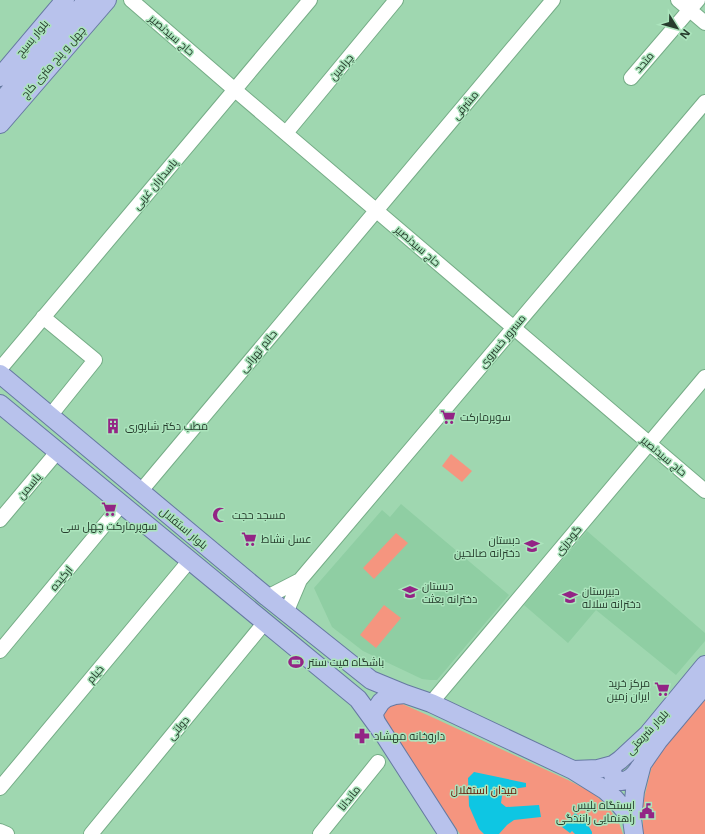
<svg xmlns="http://www.w3.org/2000/svg" width="705" height="834" viewBox="0 0 705 834" font-family="'Noto Sans',Cairo,sans-serif">
	<style>
		.built { fill: #8fcea3 }
		.green { fill: #f5957f }
		.water { fill: #0ec6e3 }
		.lines { fill: none; stroke-linecap: round; stroke-linejoin: round }
		.minor-casing { stroke: #75ac86; stroke-width: 16 }
		.major-casing { stroke: #6679a1; stroke-width: 20 }
		.minor { stroke: #fff; stroke-width: 14 }
		.major { stroke: #b8c2ec; stroke-width: 18 }
		.labels { text-anchor: middle; stroke-width: 3; stroke-linejoin: round; paint-order: stroke }
		.street-label { font-size: 11px; fill: #263d2d; stroke: #abe4bc }
		.poi-label { font-size: 11px; fill: #263d2d; stroke: #abe4bc; text-anchor: start }
		.park-label { font-size: 11px; fill: #651402; stroke: #abe4bc }
	</style>
	<rect width="100%" height="100%" fill="#9fd7b0"/>
	<path class="built" d="M401 504 509 595 437 680H430L422 679 363 651 332 627 314 588 382 510 390 517Z
		M587 531 705 633V641L676 675 596 610 568 643 524 605Z"/>
	<path class="green" d="M451 454 472 471 462 482 442 466Z
		M396 533 408 543 374 579 363 568Z
		M384 605 401 618 376 648 360 635Z
		M705 700V834H643V803L651 769 657 757 676 733Z
		M398 702 434 718 568 780 591 792 606 804 619 823 623 834H460L382 718 380 710Z"/>
	<path class="water" d="M474 772 526 783V787L507 790 502 796 501 803 506 807 539 805 541 817 514 820 507 825 499 834H484L479 829 469 806 468 778Z
		M575 813 585 820 592 832V834H575L572 831 570 833 562 827Z"/>
	<g class="lines">
		<g class="minor-casing">
			<path id="minor" d="M131 0 235 90 705 491
				M678 0 705 23
				M631 78 698 0
				M286 133 396 0
				M43 317 95 360 50 416
				M0 369 310 0
				M140 492 553 0
				M0 520 58 451
				M267 597 300 580
				M286 613 300 580 705 102
				M0 651 121 505
				M431 703 705 377
				M0 788 190 560
				M0 831 7 834
				M91 834 265 622
				M320 834 378 762"/>
		</g>
		<g class="major-casing">
			<path id="major" d="M0 77 65 0
				M0 103 87 0
				M0 124 107 0
				M0 374 267 597 371 680 405 694
				M0 404 358 699 382 732
				M613 765C610 777 618 785 629 779 634 776 637 772 640 767
				M573 770 598 769 613 765 620 760 648 734 705 665
				M632 819 635 791 642 764 658 741 705 685
				M448 834 376 722 374 716 375 711 381 702 386 698 395 695 405 694 431 703 573 770 605 790 615 799 632 819 634 834"/>
		</g>
		<use href="#minor" class="minor"/>
		<use href="#major" class="major"/>
	</g>
	<defs>
		<g id="supermarket-bare" transform="scale(1.2)"><path d="M-6-5.5h2.5l.6 2H6L4.5 2H-2.5L-4.4-4H-6ZM-1.5 3.2a1.3 1.3 0 1 0 .1 0ZM3 3.2a1.3 1.3 0 1 0 .1 0Z" fill="#932485" stroke="#abe4bc" stroke-width="2.5" paint-order="stroke"/></g>
		<g id="building-bare" transform="scale(1.2)"><path d="M-4-6H4V6H1V3H-1V6H-4ZM-2.5-4.3h1.7v1.8h-1.7ZM.8-4.3h1.7v1.8H.8ZM-2.5-1h1.7V.8h-1.7ZM.8-1h1.7V.8H.8Z" fill="#932485" stroke="#abe4bc" stroke-width="2.5" paint-order="stroke"/></g>
		<g id="mosque-bare" transform="scale(1.2)"><path d="M3.5-4.9A6 6 0 1 0 3.5 4.9A5 5 0 1 1 3.5-4.9Z" fill="#932485" stroke="#abe4bc" stroke-width="2.5" paint-order="stroke"/></g>
		<g id="school-bare" transform="scale(1.2)"><path d="M0-5L7-2L0 1L-7-2ZM-4 1L0 2.5L4 1V4Q0 6-4 4Z" fill="#932485" stroke="#abe4bc" stroke-width="2.5" paint-order="stroke"/></g>
		<g id="stadium-bare" transform="scale(1.2)"><path d="M0-5a6.5 5 0 1 0 0 10a6.5 5 0 1 0 0-10ZM-3.5-1.8h7v3.6h-7Z" fill="#932485" stroke="#abe4bc" stroke-width="2.5" paint-order="stroke"/></g>
		<g id="pharmacy-bare" transform="scale(1.2)"><path d="M-2-6h4v4h4v4h-4v4h-4v-4h-4v-4h4Z" fill="#932485" stroke="#abe4bc" stroke-width="2.5" paint-order="stroke"/></g>
		<g id="civic-bare" transform="scale(1.2)"><path d="M-.6-6.5H3V-4.5H.6V-3L4-1V1h2V6H-6V1h2V-1L-.6-3ZM-1.2 2.5V6h2.4V2.5Z" fill="#932485" stroke="#abe4bc" stroke-width="2.5" paint-order="stroke"/></g>
	</defs>
	<g fill-rule="evenodd">
		<use href="#supermarket-bare" x="448" y="417"/>
		<use href="#building-bare" x="113" y="426"/>
		<use href="#supermarket-bare" x="109" y="509"/>
		<use href="#mosque-bare" x="220" y="515"/>
		<use href="#supermarket-bare" x="249" y="539"/>
		<use href="#school-bare" x="532" y="546"/>
		<use href="#school-bare" x="410" y="592"/>
		<use href="#school-bare" x="570" y="597"/>
		<use href="#stadium-bare" x="296" y="662"/>
		<use href="#supermarket-bare" x="662" y="689"/>
		<use href="#pharmacy-bare" x="362" y="736"/>
		<use href="#civic-bare" x="647" y="811"/>
	</g>
	<g class="labels">
		<g class="street-label">
			<text transform="translate(172 35) rotate(41)" y="4">حاج سیدنصیر</text>
			<text transform="translate(32 38) rotate(-50)" y="4">بلوار بسیج</text>
			<text transform="translate(53 62) rotate(-49)" y="4">چهل و پنج متری کاج</text>
			<text transform="translate(644 62) rotate(-49)" y="4">متحد</text>
			<text transform="translate(341 67) rotate(-50)" y="4">چرامین</text>
			<text transform="translate(465 105) rotate(-50)" y="4">مشرقی</text>
			<text transform="translate(155 184) rotate(-50)" y="4">پاسداران غربی</text>
			<text transform="translate(418 246) rotate(41)" y="4">حاج سیدنصیر</text>
			<text transform="translate(502 341) rotate(-50)" y="4">مسرور خسروی</text>
			<text transform="translate(258 351) rotate(-50)" y="4">حاتم تهرانی</text>
			<text transform="translate(664 456) rotate(40)" y="4">حاج سیدنصیر</text>
			<text transform="translate(29 486) rotate(-50)" y="4">یاسمن</text>
			<text transform="translate(184 528) rotate(40)" y="4">بلوار استقلال</text>
			<text transform="translate(568 540) rotate(-50)" y="4">گودرزی</text>
			<text transform="translate(61 578) rotate(-50)" y="4">ارکیده</text>
			<text transform="translate(95 674) rotate(-50)" y="4">خیام</text>
			<text transform="translate(178 728) rotate(-50)" y="4">دولتی</text>
			<text transform="translate(647 732) rotate(-47)" y="4">بلوار شریعتی</text>
			<text transform="translate(349 798) rotate(-51)" y="4">ماندانا</text>
		</g>
		<g class="poi-label">
			<text x="460" y="421">سوپرمارکت</text>
			<text x="125" y="430">مطب دکتر شاپوری</text>
			<text x="232" y="519">مسجد حجت</text>
			<text x="109" y="530" text-anchor="middle">سوپرمارکت چهل سی</text>
			<text x="261" y="543">عسل نشاط</text>
			<text x="520" y="544" text-anchor="end">دبستان<tspan x="520" dy="13">دخترانه صالحین</tspan></text>
			<text x="422" y="590">دبستان<tspan x="422" dy="13">دخترانه بعثت</tspan></text>
			<text x="582" y="595">دبیرستان<tspan x="582" dy="13">دخترانه سلاله</tspan></text>
			<text x="308" y="666">باشگاه فیت سنتر</text>
			<text x="650" y="687" text-anchor="end">مرکز خرید<tspan x="650" dy="13">ایران زمین</tspan></text>
			<text x="374" y="740">داروخانه مهشاد</text>
			<text x="635" y="809" text-anchor="end">ایستگاه پلیس<tspan x="635" dy="13">راهنمایی رانندگی</tspan></text>
		</g>
		<g class="park-label">
			<text x="484" y="794">میدان استقلال</text>
		</g>
	</g>
	<g transform="translate(677 28) rotate(127)" stroke="#abe4bc" stroke-width="3" paint-order="stroke">
	<path d="M0-3L7 15L0 10L-7 15Z" fill="#263d2d"/>
	<text y="-6" font-size="11" font-weight="bold" text-anchor="middle" fill="#263d2d">N</text>
	</g>
</svg>
